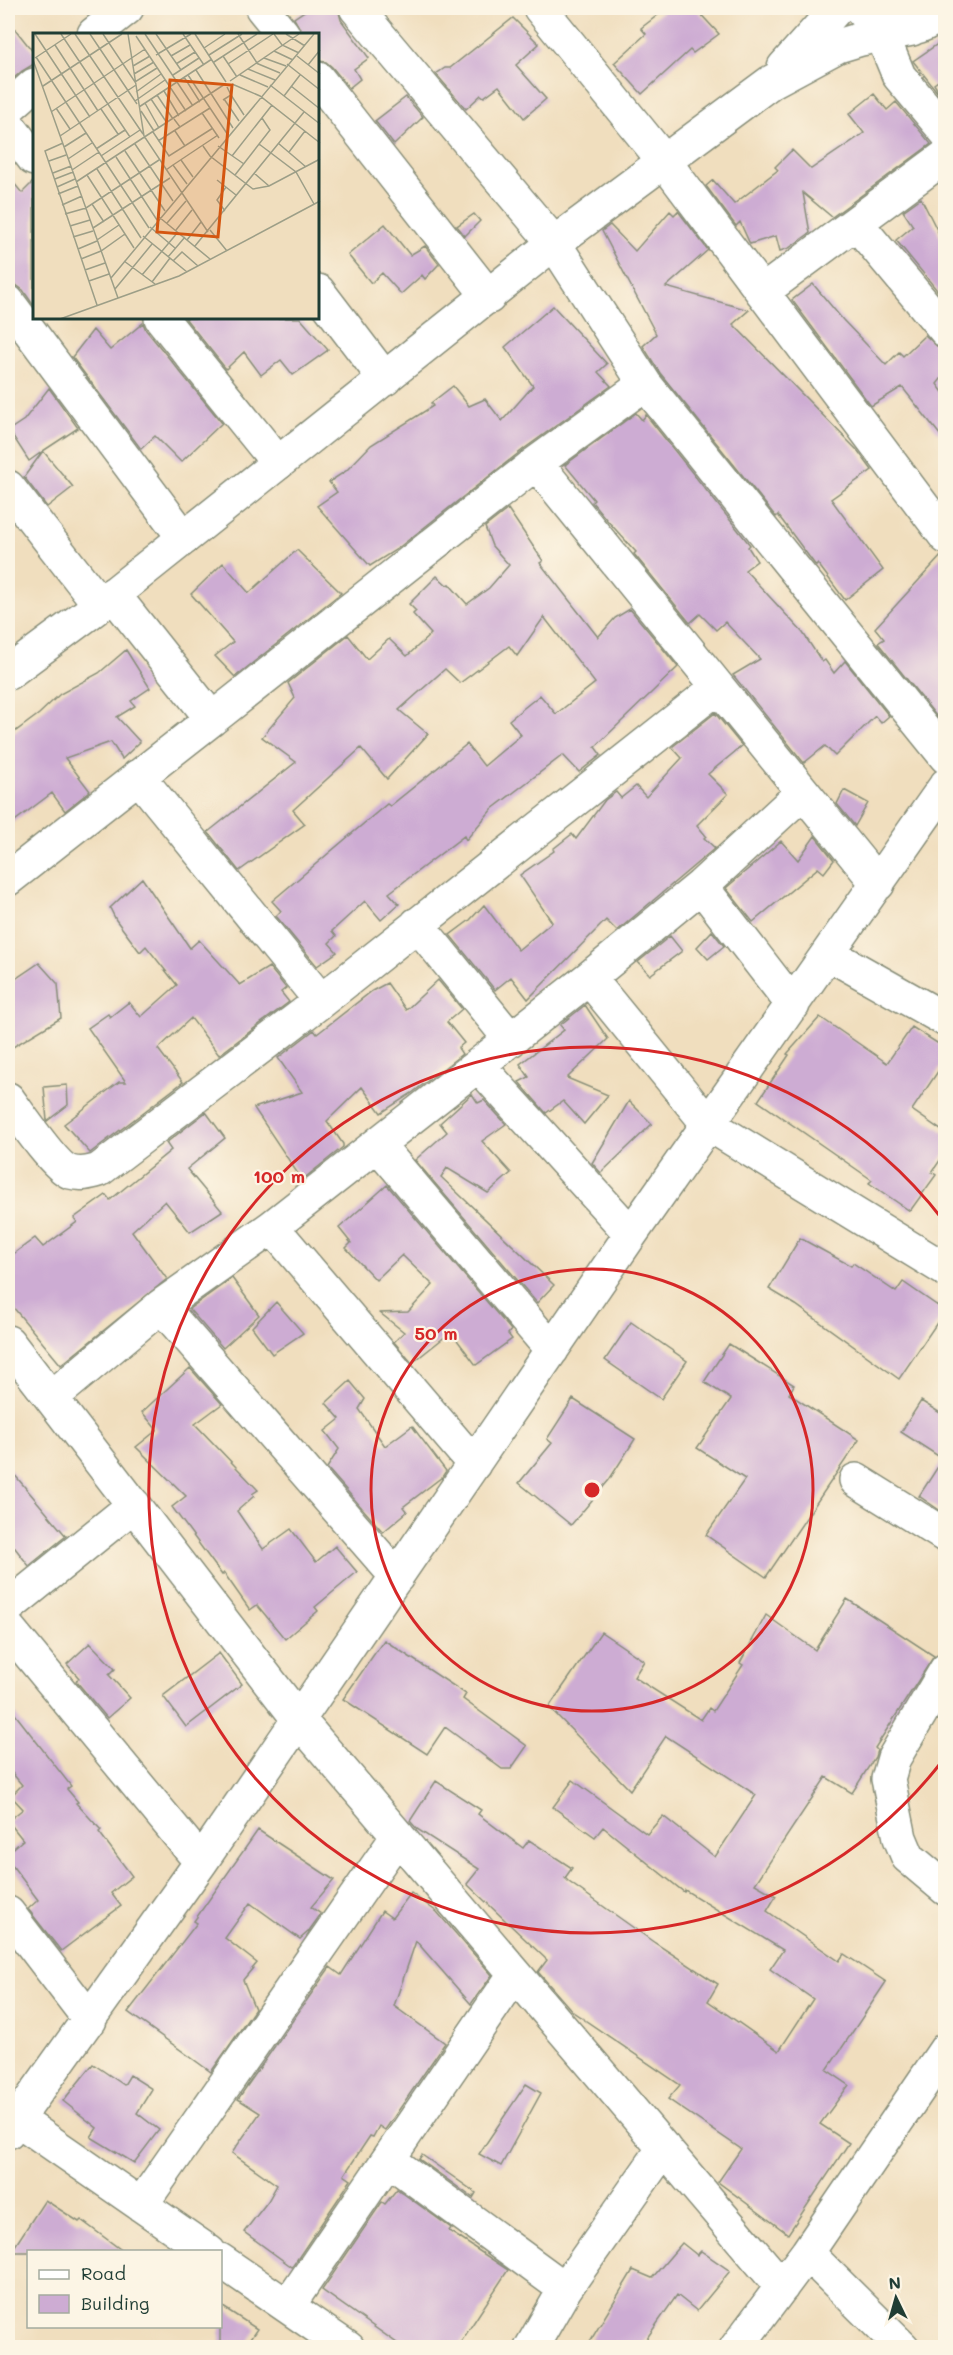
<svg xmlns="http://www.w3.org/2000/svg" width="953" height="2355" viewBox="0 0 953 2355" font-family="Mali,sans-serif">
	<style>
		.building { fill: #cdacd3 }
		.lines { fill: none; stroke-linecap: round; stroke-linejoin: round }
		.minor-casing { stroke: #888e79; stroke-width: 36 }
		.tertiary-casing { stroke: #888e79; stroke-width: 36 }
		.minor { stroke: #fff; stroke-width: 33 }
		.tertiary { stroke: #fff; stroke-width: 33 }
		.ring { fill: none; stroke: #d62828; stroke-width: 3 }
		.inset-road { fill: none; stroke: #9c9e87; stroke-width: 1.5 }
		.view { fill: #d45610; fill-opacity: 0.15; stroke: #d45610; stroke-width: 3 }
		.inset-edge { fill: none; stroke: #1f3d34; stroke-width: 3 }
		.centre { fill: #d62828; stroke: #fcf5e5; stroke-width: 3 }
		.ring-label { font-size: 18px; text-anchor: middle; font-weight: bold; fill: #d62828; stroke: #fcf5e5; stroke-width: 4.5; stroke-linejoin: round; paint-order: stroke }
	</style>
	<rect width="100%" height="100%" fill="#fcf5e5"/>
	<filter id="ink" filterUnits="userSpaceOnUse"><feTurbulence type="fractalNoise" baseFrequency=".0167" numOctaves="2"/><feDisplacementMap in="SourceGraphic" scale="12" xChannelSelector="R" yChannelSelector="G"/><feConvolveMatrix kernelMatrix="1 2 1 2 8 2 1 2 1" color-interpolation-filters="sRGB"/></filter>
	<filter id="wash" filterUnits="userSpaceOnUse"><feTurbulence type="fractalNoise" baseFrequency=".008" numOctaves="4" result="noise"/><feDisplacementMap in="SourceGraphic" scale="24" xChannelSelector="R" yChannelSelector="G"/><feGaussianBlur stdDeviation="1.35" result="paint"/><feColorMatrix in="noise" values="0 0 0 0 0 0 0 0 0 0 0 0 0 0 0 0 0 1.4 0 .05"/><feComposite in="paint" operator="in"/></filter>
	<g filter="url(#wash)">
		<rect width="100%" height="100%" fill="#f0debe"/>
		<g id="blocks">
			<path class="building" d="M309 8H338L341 20 369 58 354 69 360 79 349 88 332 67 326 62 318 61V34H301V31L294 18Z
				M667 8H695L719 34 693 53 690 50 642 94 614 63 646 34 641 28Z
				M513 18 539 44 516 65 546 99 524 118 499 86 484 97 481 95 466 109 436 74 445 68H450Z
				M8 20 34 53V64L22 71 8 83Z
				M945 39V76L934 84 945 102 913 61Z
				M874 94 887 110 896 102 931 144 832 217 803 193 810 233 789 248 780 251 776 236 750 244 740 222 736 226 706 186 713 180 734 204 778 170 775 167 792 150 811 169 864 133 849 114Z
				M406 97 423 117 394 145 375 121Z
				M8 176 22 193 34 181V306L23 290 16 285 8 284Z
				M921 198 945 246V300L896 240 913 226 903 211Z
				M670 211 674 215 678 211 708 250 666 287 749 310 733 324 858 451 872 470 831 499 883 570 845 600 818 564 816 566 778 515 776 517 660 373 643 346 656 334 602 231 610 225 635 251Z
				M474 214 480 221 465 236 457 226Z
				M385 224 410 255 425 246 439 264 425 279 422 275 401 294 382 273 371 283 348 255Z
				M813 284 843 320 886 365 899 352 903 356 925 335 939 348 945 349V374L937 384 945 395V441L902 387 871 406 792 300Z
				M553 306 607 364 598 372 611 386 525 448 397 549 370 566 317 506 337 492 329 482 346 471 371 445 433 406 431 403 453 386 469 406 485 399 502 421 533 386 505 347Z
				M185 318H300L328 350 293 375 281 360 261 375 244 352 226 369Z
				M143 323 146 330 222 423 181 462 155 436 141 449 72 357 93 330 110 350Z
				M49 388 78 428 43 451 73 487 47 507 24 477 43 451 29 461 9 430 24 420Z
				M636 413 642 420 646 415 750 545 748 547 757 561 745 570 803 633 822 662 825 660 834 673 845 661 889 716 881 723 875 716 835 756 825 746 804 763 733 675 760 659 725 622 716 630 700 614 690 623 634 554 636 552 606 519 592 502 594 500 565 465Z
				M508 509 543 561 540 563 598 637 615 618 630 609 678 667 595 747 601 755 579 772 563 755 492 809 466 840 464 836 389 893 399 904 381 920 365 901 332 931 336 936 329 943 337 952 317 966 276 916 281 911 272 901 387 804 390 806 467 744 484 766 521 735 509 720 540 695 556 714 595 683 544 617 517 656 509 646 460 683 445 669 399 710 428 734 387 779 361 748 293 810 305 824 239 871 208 832 296 762 262 737 295 698 288 683 348 635 367 659 389 639 407 656 431 634 413 614 416 611 409 604 437 576 447 585 449 584 467 604 489 588 509 565 492 546 485 527Z
				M297 550 341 593 235 677 215 656 233 642 191 594 223 563 249 593Z
				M942 555H945V727L878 643 884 639 875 628Z
				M126 650 150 688 131 701 135 706 117 717 140 742 122 759 111 742 65 758 90 791 65 811 52 793 8 826V737L39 714 60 694 99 673Z
				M715 713 742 746 708 774 728 794 697 825 706 836 704 838 715 848 617 931 606 920 528 999 511 977 495 990 450 935 470 920 484 905 518 950 552 922 520 875 554 851 553 849 572 834 576 839 605 800 616 792 621 798 636 786 646 797 682 758 672 747Z
				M844 790 868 803 855 826 837 804Z
				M815 836 834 860 824 873 818 868 753 922 726 888 781 841 798 860Z
				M142 878 190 948 199 940 240 985 269 967 286 988 281 992 289 1002 219 1055 191 1018 158 1049 183 1082 90 1153 64 1124 119 1082H126L88 1028 108 1014 110 1017 129 1002 141 1017 177 985 146 946 140 952 116 920 110 908Z
				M712 931 724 946 708 959 697 947Z
				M670 936 682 951 650 975 638 962Z
				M39 963 58 984 61 1018 8 1050V984Z
				M438 980 462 1009 447 1022 464 1043 458 1048 462 1054 412 1093 381 1113 362 1087 327 1121 343 1144V1147L302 1180 254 1108 302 1092 278 1058 314 1030 317 1034 372 991 387 983 406 1010Z
				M585 1005 608 1039 567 1078 608 1095 584 1124 563 1101 546 1113 519 1082 529 1077 520 1064 564 1030 560 1025Z
				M820 1017 887 1063 912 1027 945 1048V1061L912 1110 945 1133V1153L932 1172 936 1175 910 1211 869 1183 872 1180 758 1101 789 1055 787 1054Z
				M67 1085 68 1105 47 1121 44 1087Z
				M472 1094 478 1103 484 1100 506 1124 482 1141 511 1173 488 1193 447 1168 441 1177 554 1285 537 1303 415 1160 447 1132 440 1123Z
				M629 1101 652 1124 601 1173 592 1163Z
				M206 1112 225 1138 187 1169 222 1211 190 1232 165 1201 132 1231 167 1279 61 1365 8 1301V1258L35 1238 43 1247 77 1222 74 1218 106 1195 110 1200 171 1150 166 1143Z
				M387 1185 511 1330 508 1334 512 1339 476 1365 451 1332 412 1363 394 1342 404 1332 380 1313 408 1312 433 1285 402 1255 376 1280 346 1248 351 1243 339 1228Z
				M800 1238 851 1266 853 1263 896 1292 903 1282 945 1311 899 1379 796 1305 769 1289Z
				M232 1278 259 1315 223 1348 189 1309Z
				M276 1302 303 1333 272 1354 252 1327Z
				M631 1322 687 1361 661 1399 605 1360Z
				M729 1344 794 1385 789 1394 859 1440 766 1577 706 1535 745 1479 697 1448 731 1399 704 1382Z
				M190 1368 222 1404 195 1424 258 1490 252 1494 254 1496 237 1511 263 1549 291 1529 316 1562 335 1546 357 1572 315 1607 318 1611 285 1639 257 1605 250 1610 224 1573 222 1575 172 1507 186 1496 136 1447 157 1430 142 1412Z
				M350 1381 365 1399 359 1409 385 1446 412 1426 446 1471 442 1477 403 1507 407 1512 383 1532 327 1468 339 1449 325 1431 340 1419 326 1403Z
				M573 1399 635 1439 609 1480 571 1525 519 1483 552 1443 547 1439Z
				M921 1401 945 1416V1514L919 1496 943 1459 901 1432Z
				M8 1467 66 1536 29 1566 8 1539Z
				M847 1599 934 1656 875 1748 877 1750 875 1757 852 1793 826 1777 755 1884 776 1896 767 1911 839 1961 844 1954 886 1982 827 2070 849 2085 820 2124 849 2143 788 2234 718 2182 741 2149 668 2099 680 2085 573 2012 538 1972 547 1960 467 1884 479 1869 417 1829 410 1821 436 1781 481 1810 478 1814 523 1848 529 1840 572 1868 565 1878 569 1882 655 1943 718 1984 708 2001 779 2051 813 1999 770 1969 783 1950 685 1890 684 1892 603 1827 595 1837 553 1807 573 1780 647 1834 663 1816 715 1857 756 1795 666 1736 630 1790 549 1707 601 1632 644 1661 634 1677 701 1720 709 1708 713 1711 743 1665 740 1663 766 1615 815 1650Z
				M384 1640 466 1694 463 1699 527 1746 511 1769H502L445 1727 427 1754 343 1699Z
				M90 1643 115 1669 109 1675 130 1698 107 1718 76 1681 79 1678 67 1664Z
				M219 1653 242 1684 186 1727 163 1696Z
				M8 1705 71 1786 67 1789 78 1802 76 1803 101 1830 99 1832 132 1876 111 1893 121 1906 61 1951 28 1909 38 1900 8 1860V1853L23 1840 8 1821 23 1809 11 1796 22 1785 8 1768Z
				M258 1830 334 1880 311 1907 321 1914 308 1932 300 1939 250 1903 225 1938 257 1963 243 1980 255 2009 211 2072 128 2012 197 1923 194 1921Z
				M411 1893 437 1912 492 1975 471 2004 416 1941 394 2006 445 2043 385 2130 379 2126 373 2137 370 2136 344 2175 351 2180 292 2267 244 2232 268 2201 277 2185 232 2153 260 2113 238 2099 330 1967 341 1975 382 1911 392 1918Z
				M93 2064 124 2085 130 2075 152 2089 137 2113 159 2130 134 2163 91 2137 97 2128 63 2101Z
				M526 2084 541 2093 501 2166 479 2154Z
				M422 2155 476 2193 473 2198 419 2159Z
				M397 2189 451 2228 449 2231 508 2270 457 2348H404L322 2290 382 2202 385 2204Z
				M45 2200 79 2222 81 2220 124 2252H11Z
				M682 2243 697 2255 701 2251 730 2271 697 2311 677 2295 640 2348H586L633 2270 652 2278Z
				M220 2305 257 2329 244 2348H220Z"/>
		</g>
	</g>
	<g filter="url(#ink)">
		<use href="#blocks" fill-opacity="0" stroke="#888e79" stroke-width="1.5"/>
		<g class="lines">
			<g class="minor-casing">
				<path id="minor" d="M262 8 283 34
					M356 8 554 243 645 384 946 757
					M540 8 664 161 946 537
					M94 34 127 8
					M882 35 899 76 946 132
					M318 79 489 297
					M8 108 34 85
					M8 125 34 159
					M856 223 946 331
					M318 291 385 379
					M762 292 946 156
					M8 302 184 538
					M161 318 278 463
					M536 463 878 884
					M8 487 100 605
					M113 594 212 719 536 463 645 384
					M138 776 321 1001
					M8 879 212 719
					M701 886 793 1005
					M417 924 511 1040
					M829 954 946 1020
					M589 978 708 1124 946 1270
					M478 1065 631 1234
					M8 1099C19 1114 55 1167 70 1172 81 1175 89 1173 99 1170L321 1001 718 687
					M378 1145 552 1350
					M272 1227 474 1464
					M161 1306 272 1227 589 978 701 886 803 792
					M8 1342 299 1720 782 2287
					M51 1398 161 1306 397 1577
					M856 1480 946 1536
					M8 1607 134 1505
					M8 1628 201 1862
					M946 1670 894 1758 888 1779 900 1838 908 1857 946 1889
					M8 1913 90 2020
					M17 2119 209 2252
					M8 2132 201 1862 631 1234 946 785
					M389 2160 565 2289
					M141 2205 398 1836
					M807 2253 903 2348
					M220 2260 348 2348
					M288 2306 515 1974
					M531 2348 565 2289 664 2148
					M736 2348 807 2253 946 2049"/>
			</g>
			<g class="tertiary-casing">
				<path id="tertiary" d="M860 8C883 36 922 36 945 8
					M784 67 837 8
					M8 673 100 605 554 243 771 82 838 46 861 39 912 29"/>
			</g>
			<use href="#minor" class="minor"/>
			<use href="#tertiary" class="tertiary"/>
		</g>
	</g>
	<g class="ring">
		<circle cx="592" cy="1490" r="221"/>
		<path d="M943 1760A443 443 0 1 1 943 1220"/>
	</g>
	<g transform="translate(33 33)">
		<rect width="286" height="286" fill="#f0debe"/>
		<path class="inset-road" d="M2 1 57 84M28 1 97 104M42 1 110 101M57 1 104 71M70 1 102 49 124 35M95 1 111 103 175 199M112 1 160 73M123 1 148 37M150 1 171 32M162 1 193 49M205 1 224 30M241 1 249 12 266 20M253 1 272 13M103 3 153 78M22 12 65 78M171 15 192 1M241 18 260 27M123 22 158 1M176 22 209 1M138 23 157 12M190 23 204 44M264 23 287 41M3 24 116 195M2 25 38 1M231 25 253 33M0 27 85 265M181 29 224 1M223 30 247 40M143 31 162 19M195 31 240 1M254 31 287 57M275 32 287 17M100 33 117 23M215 36 242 47M163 37 200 95M101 41 121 29M140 42 166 25M155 42 195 102M207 42 235 54M151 44 167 69M197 48 266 1M199 51 227 63 287 110M237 52 287 91M10 53 89 1M258 53 287 76M131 58 146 83M103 59 128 41M124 62 140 86M198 62 211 82M251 63 267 42M118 66 134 90M191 66 206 88M190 67 198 62 194 54M102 68 132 47M112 70 126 95M106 74 179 26M23 75 37 96M68 76 85 101M108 78 121 98M18 79 112 16M169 80 186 105M141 86 147 94 177 75M142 98 152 113M120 99 136 123 180 95M27 103 103 52M125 108 147 94M30 110 12 118 64 272M245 110 273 134M102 111 140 168M226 111 263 139 281 171M170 113 177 123 220 156 236 153 287 126M185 113 211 131M31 114 53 100M63 116 92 97M92 118 132 178M256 119 272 98M68 123 107 97M199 123 239 72M83 124 124 187M35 126 59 110M148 127 160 144M16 128 33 122M140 132 185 102M64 136 108 205M39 137 66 119M133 137 140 132 154 151M20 140 38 133M221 140 236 153M54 142 101 215M202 142 237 97 229 85M22 146 40 139M184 147 203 162M43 149 192 51M24 154 42 146M25 161 45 153M59 171 71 189M29 172 49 163M192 178 184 167 193 154M32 181 53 175 126 127M126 184 177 226M134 190 153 168M37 193 57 187M117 194 142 215M60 195 137 145M143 197 159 177M177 197 194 218M110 203 154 239M40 204 60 198M64 207 86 192M154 207 168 189M162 213 271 79M45 216 64 208M135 224 152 204M48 226 68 218 92 201M91 228 122 251M140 228 149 219 165 233M52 237 72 230M109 242 145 199M78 245 281 1M56 248 76 241M119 249 137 225M82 256 119 211M27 286 146 243 287 168"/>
		<path class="view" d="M137 47 199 52 185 204 124 199Z"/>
		<rect width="286" height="286" class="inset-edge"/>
	</g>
	<circle cx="592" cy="1490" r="9" class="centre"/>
	<g class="ring-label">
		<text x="279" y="1183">100 m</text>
		<text x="436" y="1340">50 m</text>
	</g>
	<rect width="953" height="2355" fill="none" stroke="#fcf5e5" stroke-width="30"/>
	<rect x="27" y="2250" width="195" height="78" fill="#fcf5e5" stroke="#a4ab9e" stroke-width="1.5"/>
	<rect x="39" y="2270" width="30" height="9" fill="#ffffff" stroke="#a4ab9e" stroke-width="1.5"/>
	<text x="81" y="2280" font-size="18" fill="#1f3d34">Road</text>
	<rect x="39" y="2295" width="30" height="18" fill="#cdacd3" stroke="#a4ab9e" stroke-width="1.5"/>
	<text x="81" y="2310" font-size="18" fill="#1f3d34">Building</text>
	<g transform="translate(896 2298) rotate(355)" stroke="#fcf5e5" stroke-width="4.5" paint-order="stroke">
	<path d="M0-4.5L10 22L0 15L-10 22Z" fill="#1f3d34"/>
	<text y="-9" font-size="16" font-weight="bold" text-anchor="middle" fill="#1f3d34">N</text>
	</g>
</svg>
